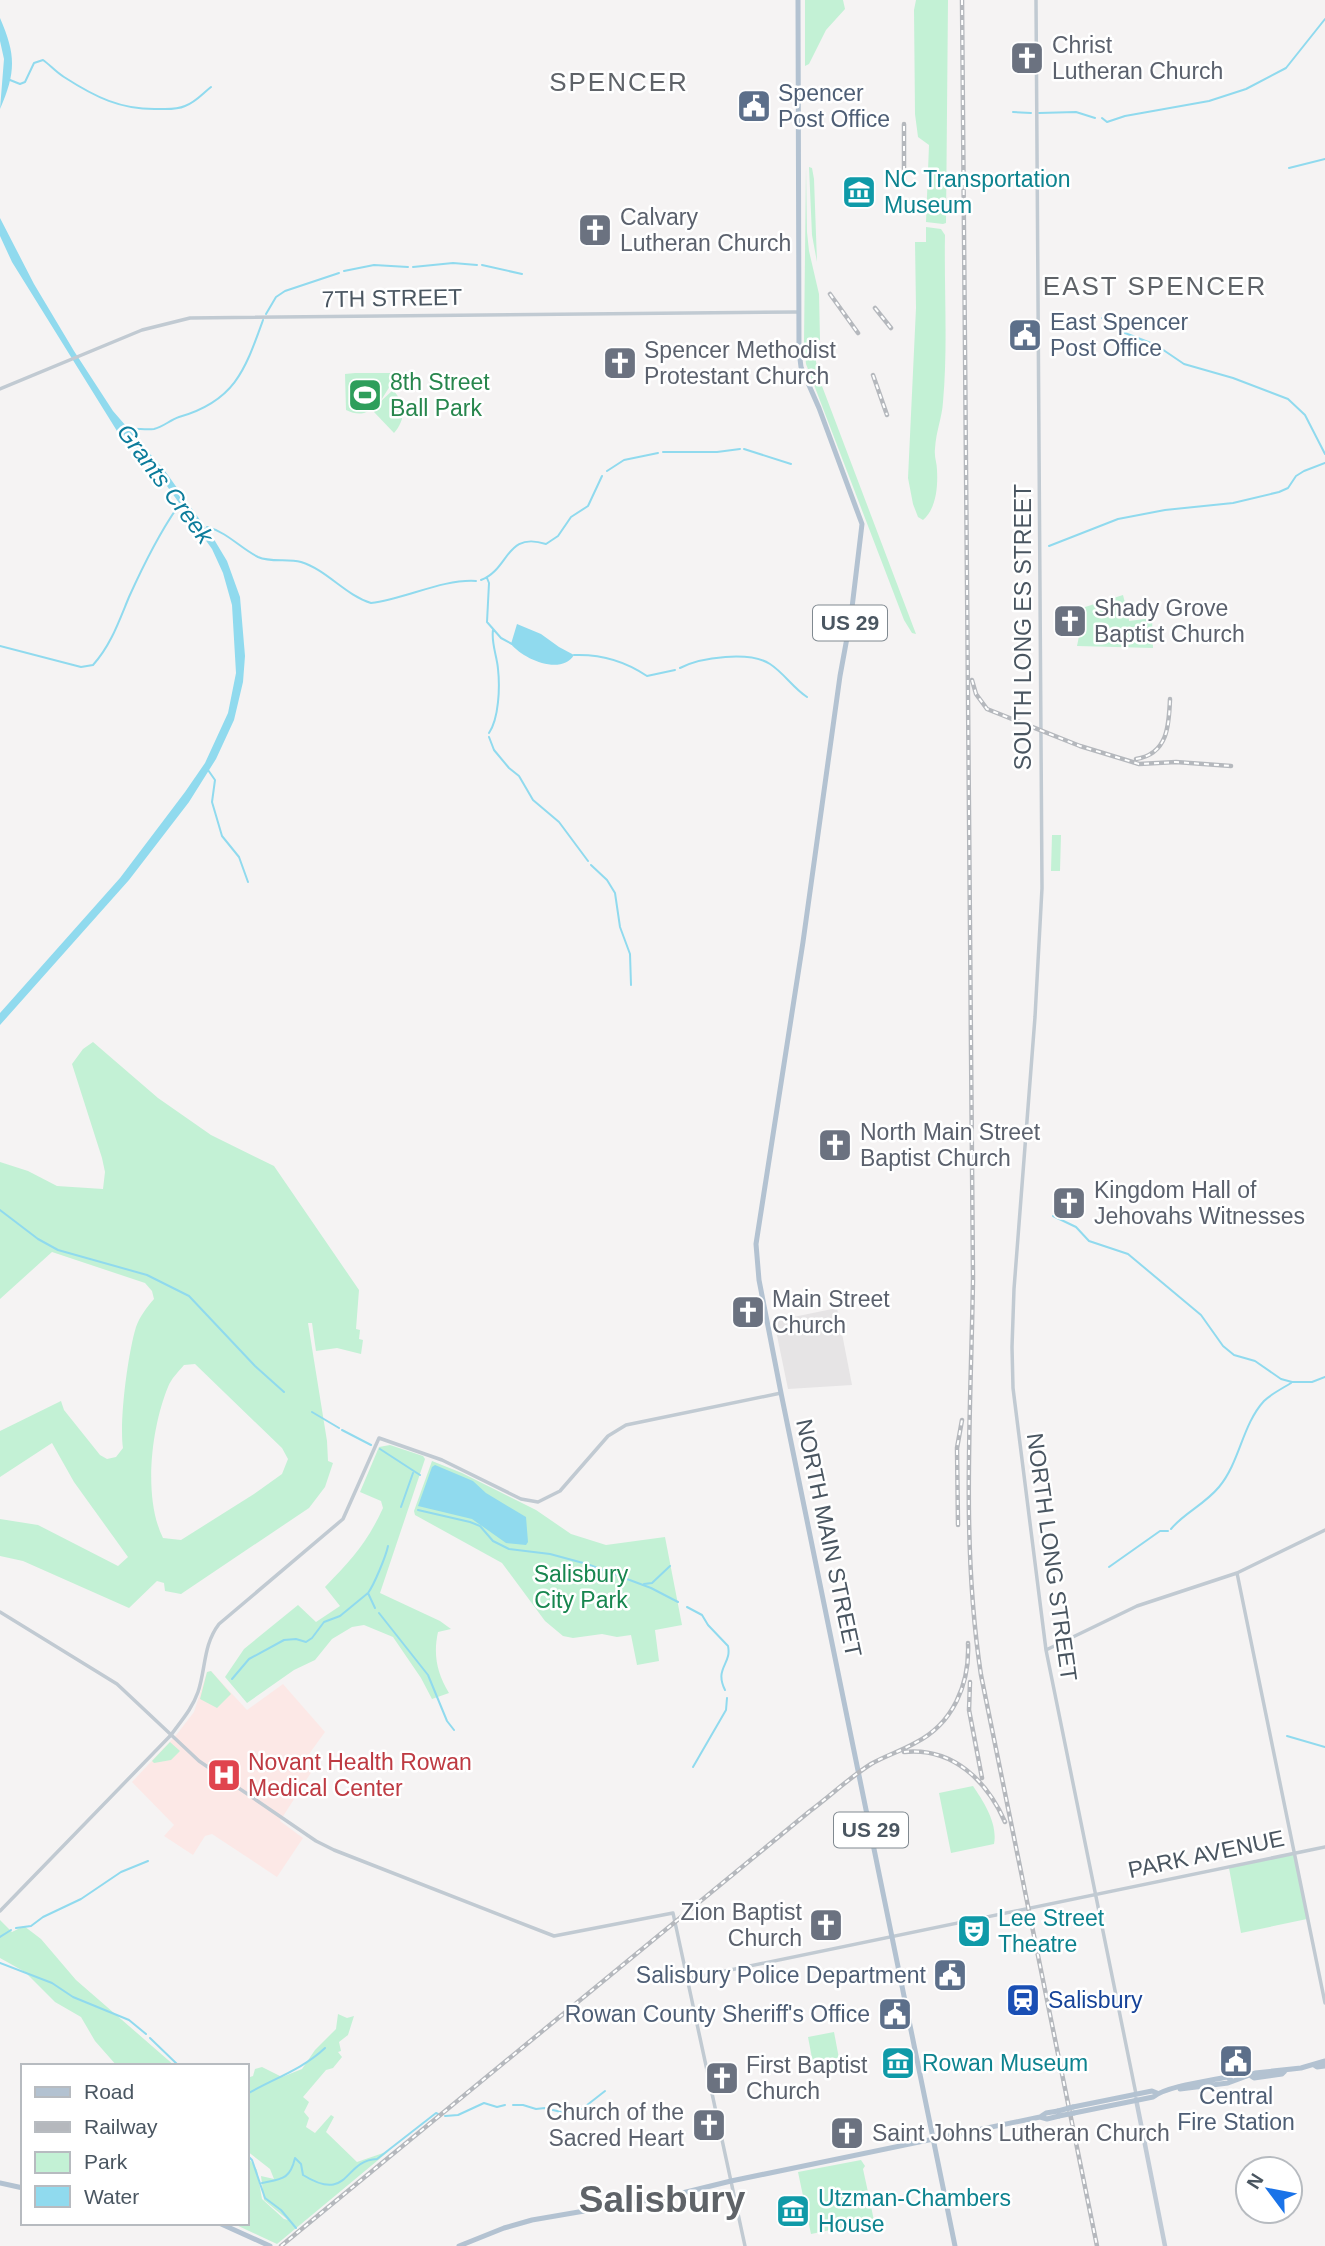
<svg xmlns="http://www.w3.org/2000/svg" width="1325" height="2246" viewBox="0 0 1325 2246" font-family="Helvetica,sans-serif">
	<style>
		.education { fill: #e6e4e5 }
		.medical { fill: #fce8e6 }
		.green { fill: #c3f1d5; fill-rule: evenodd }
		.water { fill: #90daee }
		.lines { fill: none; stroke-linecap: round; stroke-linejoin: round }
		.stream { stroke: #90daee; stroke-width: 2 }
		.tertiary { stroke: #c1cad2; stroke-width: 3.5 }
		.secondary { stroke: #c1cbd6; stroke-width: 4.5 }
		.primary { stroke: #b3c2d1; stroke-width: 5 }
		.rail-casing { stroke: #b5b8bd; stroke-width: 4.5 }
		.rail { stroke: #fff; stroke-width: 2; stroke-dasharray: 5; stroke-linecap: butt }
		.primary-bridge { stroke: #b3c2d1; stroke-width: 5 }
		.labels { text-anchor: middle; stroke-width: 5; stroke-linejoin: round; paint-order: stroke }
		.shield { fill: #fff; stroke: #808990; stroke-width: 2 }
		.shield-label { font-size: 21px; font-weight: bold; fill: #4a5661 }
		.worship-label { font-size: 23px; fill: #5b616d; stroke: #fff; text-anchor: start }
		.service-label { font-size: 23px; fill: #4e5e75; stroke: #fff; text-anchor: start }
		.culture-label { font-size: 23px; fill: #0d838f; stroke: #fff; text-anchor: start }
		.street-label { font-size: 23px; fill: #4a5661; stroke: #fff }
		.leisure-label { font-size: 23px; fill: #27864d; stroke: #fff; text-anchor: start }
		.park-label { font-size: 23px; fill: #17864f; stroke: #fff }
		.health-label { font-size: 23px; fill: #be3a42; stroke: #fff; text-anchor: start }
		.transit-label { font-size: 23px; fill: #164399; stroke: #fff; text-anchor: start }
		.water-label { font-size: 24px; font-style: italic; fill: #0c7c9b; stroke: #fff }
		.quarter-label { font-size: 26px; letter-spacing: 2px; fill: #5f6368; stroke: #fff }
		.town-label { font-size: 37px; font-weight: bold; fill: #5f6368; stroke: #fff }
	</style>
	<rect width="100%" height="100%" fill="#f5f3f3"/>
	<path class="education" d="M837 1308 852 1385 788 1389 774 1321Z"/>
	<path class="medical" d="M211 1671 247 1710 283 1684 325 1732 304 1761 314 1768 280 1821 303 1838 277 1877 212 1834 205 1836 193 1855 164 1836 174 1825 132 1782 177 1734 194 1712 207 1672Z"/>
	<path class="green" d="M805 0H843L845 9 826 30 809 64 805 66Z
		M916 0H948L946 223 943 224 926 222 929 145 918 137 915 114 914 10Z
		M806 167 807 232 809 251 819 294 820 340 815 339 816 362 822 386 916 634 912 633 904 620 806 364 804 343Z
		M809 167 812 168 814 179 817 262 812 235Z
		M926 227 941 229 945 235C944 290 948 347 943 402 942 418 936 431 935 449 934 457 937 463 937 470 938 487 936 509 923 520L918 517 913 504 908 478 916 308 915 242H926Z
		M355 373H391L390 386 380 402 393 390C406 404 406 419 394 433L374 412 379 404C368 413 360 417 346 410L345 374Z
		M1123 595 1125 603H1128L1129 621 1152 618 1153 648 1077 646 1085 607Z
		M1052 835H1061L1060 871H1051Z
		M93 1042 158 1098 211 1135 274 1166 359 1290 356 1329 360 1330 359 1339 363 1340 361 1354 337 1348 316 1351 312 1323H308L327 1441 328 1461 333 1463 325 1487 309 1508 181 1594 165 1591 164 1583 157 1581 129 1608 23 1561 0 1556V1519L38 1525 118 1566 128 1557 74 1482 52 1443 0 1477V1431L61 1401 64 1410 100 1455 107 1459 116 1457 123 1448C119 1421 128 1353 136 1327 140 1316 147 1307 154 1299L152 1291 145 1283 52 1252 0 1299V1162L28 1171 57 1186 103 1189 105 1172 102 1158 72 1064 83 1049ZM195 1364 282 1448 288 1459 282 1474 254 1494 181 1540 163 1538C143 1498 151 1428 168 1387 171 1379 178 1372 184 1365Z
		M390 1445 423 1456 425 1459 380 1593 440 1621 451 1629 438 1632C433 1655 437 1673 449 1693L432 1699 421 1678 393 1637 364 1625 352 1627 332 1639 315 1660 294 1670 247 1703 225 1677 244 1649 298 1605 316 1622 340 1606 325 1587C351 1560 367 1543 383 1508L381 1501 360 1492 379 1447Z
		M432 1461 462 1473 536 1510 571 1534 606 1545 665 1537 682 1625 655 1630 659 1661 637 1665 631 1635 617 1637 602 1634 573 1638 563 1636 545 1621 502 1563 415 1515 414 1511Z
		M211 1671 231 1694 217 1708 200 1699 207 1672Z
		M170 1742 180 1751 171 1760 154 1763 152 1761Z
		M973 1786C984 1802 998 1824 994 1844L951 1853 939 1793Z
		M1294 1853 1307 1919 1241 1933 1229 1868Z
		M0 1920 12 1932 24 1926 41 1939 76 1980 175 2066H117L95 2041 81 2017 55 2002 25 1972 0 1958Z
		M338 2014 347 2018 354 2016 348 2035 339 2042 341 2051 338 2052 342 2057 333 2068 326 2070 303 2097 309 2102 304 2112 309 2118 306 2127 315 2133 331 2115 334 2117 326 2132 357 2162 389 2151 277 2244 232 2223H247V2156L257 2170 262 2199 284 2219 288 2220 264 2200 261 2176 274 2179 270 2169 247 2151V2078L253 2076 255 2069 262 2067 282 2077 302 2069 315 2050 336 2029Z
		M834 2032 841 2069 815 2074 808 2037Z
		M861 2160 865 2166 863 2169 868 2192H870V2201L874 2221 811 2234 798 2172Z"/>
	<path class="water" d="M0 18C16 55 16 72 0 109L4 59 0 41Z
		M0 218 34 284 74 351 113 411 165 471 215 541 227 561 240 597 245 656 243 682 234 720 216 759 189 802 129 880 0 1025V1013L120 878 185 792 205 763 228 713 236 673 232 605 223 573 212 549 167 486 117 431 12 262 0 236Z
		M517 624 541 634 559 647 574 655C561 676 523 659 511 644Z
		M435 1465 473 1481 486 1493 526 1517 528 1542 526 1545 506 1543 472 1519 418 1506 432 1467Z"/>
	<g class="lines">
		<path class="stream" d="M10 80 20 84 25 82 34 63 43 60C50 65 56 72 64 77 95 97 121 110 158 109 168 109 176 110 185 106 196 102 202 94 211 87
			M1013 112 1031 113
			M1039 113 1076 112 1095 118
			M1102 118 1107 122 1125 116 1209 101 1246 89 1286 68 1325 19
			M1289 168 1325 159
			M482 265 522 274
			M413 267 453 263 477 265
			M344 271 374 265 408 267
			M266 314 276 297 285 291 339 273
			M1102 318 1125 333 1156 345 1184 364 1233 378 1288 399 1305 415 1325 454
			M127 429C136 428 145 430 154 429 163 427 170 420 179 417 235 401 245 370 263 320
			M744 449 791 464
			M663 452H717L740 449
			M607 471 624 460 658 453
			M207 527C227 532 240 548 258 557 271 563 288 558 301 562 327 570 345 595 371 603 406 599 441 579 476 581
			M1049 546 1118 519 1165 510 1233 503 1279 492 1288 488 1296 476 1304 471 1325 463
			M487 578 489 583 487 622 501 638 512 644
			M481 580C510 569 505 531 546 544L558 536 571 517 588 506 602 476
			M0 646 81 667 93 665C111 645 119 621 129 597 143 566 159 533 179 505
			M574 655C600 654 625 661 647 676L675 670
			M680 668C701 657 750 651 770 664 784 673 793 688 807 697
			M489 733C499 718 500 687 498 669 497 656 491 643 493 630
			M489 737 494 750 509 768 519 776 533 800 559 822 588 861
			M208 770 215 780 212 802 222 836 239 857 248 882
			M591 865 607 880 615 893 620 927 630 954 631 985
			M0 1210 38 1239 58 1250 147 1275 189 1296 255 1366 284 1392
			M1053 1216 1076 1227 1089 1241 1128 1254 1201 1315 1223 1346 1234 1355 1255 1361 1281 1379 1292 1382H1312L1325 1377
			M312 1412 339 1428
			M342 1430 371 1445
			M380 1449 420 1475
			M401 1507 413 1473
			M418 1510 470 1522 480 1526 493 1541 509 1549 550 1554 587 1564 651 1588 678 1602
			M1171 1529C1184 1513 1204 1505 1219 1487 1240 1462 1242 1425 1264 1401 1271 1394 1283 1388 1291 1383
			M1109 1567 1160 1531H1168
			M644 1584 652 1583 670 1566
			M687 1607 702 1615 708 1625 728 1646C732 1664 714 1668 725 1690
			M375 1608 368 1593C374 1585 386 1556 388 1546
			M379 1613 428 1675 447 1721 454 1730
			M232 1679 249 1659 284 1640 296 1639 306 1642 312 1638 324 1622 340 1616 368 1593
			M1287 1736 1325 1747
			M693 1767 726 1710 727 1698
			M16 1928 31 1926 43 1917 81 1899 121 1872 148 1861
			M0 1937 11 1930
			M0 1963 52 1983 73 1997 129 2020 146 2034
			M150 2038 179 2066
			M247 2094C273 2079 303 2069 325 2048
			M513 2105H523L536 2109 545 2108 561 2112 575 2111
			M582 2109 605 2091
			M445 2116 458 2115 484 2103 497 2107 505 2105
			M247 2155 252 2160 265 2198 281 2210 296 2228
			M262 2183C281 2179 290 2180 295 2158L301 2164 303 2175C350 2204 343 2160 377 2159L436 2113 438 2114"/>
		<path class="tertiary" d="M1036 0 1042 888 1035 1017 1014 1289 1012 1347 1013 1388 1046 1650 1136 2094
			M0 389 142 330 190 318 798 312
			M1237 1573 1325 2003
			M0 1612 117 1684 199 1761 316 1841 334 1850 554 1936 673 1913 745 2246
			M1046 1650 1137 1606 1237 1573 1325 1530
			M0 1911 171 1735C181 1721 192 1709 198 1692 206 1668 203 1645 219 1624L343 1519 379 1438 442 1460 521 1499 538 1502 560 1491 608 1436 626 1425 781 1393
			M687 1979 1325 1847"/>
		<path class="secondary" d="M1136 2099 1165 2246"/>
		<path class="primary" d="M798 0 799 351 801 367 819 408 862 524 851 616 840 676 803 942 756 1244 759 1280 781 1393 955 2246
			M1314 2065 1317 2067 1325 2066
			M1251 2076 1254 2078 1282 2074 1285 2071
			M1180 2089 1228 2083 1255 2073 1301 2068 1325 2061
			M1073 2107 1152 2091 1157 2093
			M1074 2113 1153 2097C1167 2086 1209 2081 1227 2077L1231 2080
			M1040 2117 1047 2119 1059 2116
			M0 2183 23 2188
			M219 2223 270 2246
			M459 2246 504 2228 532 2220 666 2197 731 2181 1040 2117 1046 2113 1058 2111"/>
		<g class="rail-casing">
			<path id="rail" d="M962 0 973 1279C971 1410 961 1544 981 1675L1097 2246
				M904 181V124
				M830 294 858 333
				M875 308 891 328
				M873 375 887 415
				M972 680 976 694 987 709 1080 746 1139 764 1176 762 1231 766
				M1136 759C1168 754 1169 725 1170 699
				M958 1525 957 1448 962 1420
				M970 1682 969 1710 982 1778
				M904 1752C953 1747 987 1781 1005 1822
				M281 2246 810 1811C830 1796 849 1778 871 1764 885 1756 901 1751 915 1743 953 1724 970 1684 968 1643"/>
		</g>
		<use href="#rail" class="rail"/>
		<path class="primary-bridge" d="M1058 2111 1073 2107
			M1059 2116 1074 2113"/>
	</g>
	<defs>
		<g id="church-square" transform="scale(1.75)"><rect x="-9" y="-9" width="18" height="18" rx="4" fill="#6b7280" stroke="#fff"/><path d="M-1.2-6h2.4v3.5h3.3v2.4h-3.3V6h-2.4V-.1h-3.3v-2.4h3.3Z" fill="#fff"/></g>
		<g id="civic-square" transform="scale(1.75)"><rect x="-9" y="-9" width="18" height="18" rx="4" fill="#5c6f8a" stroke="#fff"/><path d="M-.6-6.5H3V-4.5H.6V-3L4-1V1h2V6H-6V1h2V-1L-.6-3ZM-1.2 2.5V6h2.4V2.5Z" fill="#fff"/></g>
		<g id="museum-square" transform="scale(1.75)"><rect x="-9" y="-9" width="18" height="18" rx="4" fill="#0f9aa8" stroke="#fff"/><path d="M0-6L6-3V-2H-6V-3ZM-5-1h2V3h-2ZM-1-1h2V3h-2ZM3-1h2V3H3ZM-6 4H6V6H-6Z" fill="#fff"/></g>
		<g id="stadium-square" transform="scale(1.75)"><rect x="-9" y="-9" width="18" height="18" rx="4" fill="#2e9e5b" stroke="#fff"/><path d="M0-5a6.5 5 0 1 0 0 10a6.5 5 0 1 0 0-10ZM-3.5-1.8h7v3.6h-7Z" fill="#fff"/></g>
		<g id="hospital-square" transform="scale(1.75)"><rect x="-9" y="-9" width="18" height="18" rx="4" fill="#e0444e" stroke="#fff"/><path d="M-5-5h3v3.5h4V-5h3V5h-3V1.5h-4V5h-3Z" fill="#fff"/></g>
		<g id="theatre-square" transform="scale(1.75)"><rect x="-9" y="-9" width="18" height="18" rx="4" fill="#0f9aa8" stroke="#fff"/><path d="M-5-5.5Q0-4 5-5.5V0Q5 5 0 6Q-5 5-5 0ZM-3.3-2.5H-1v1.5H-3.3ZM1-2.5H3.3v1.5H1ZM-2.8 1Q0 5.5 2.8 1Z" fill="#fff"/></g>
		<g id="station-square" transform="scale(1.75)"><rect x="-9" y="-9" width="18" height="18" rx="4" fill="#1a4fb4" stroke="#fff"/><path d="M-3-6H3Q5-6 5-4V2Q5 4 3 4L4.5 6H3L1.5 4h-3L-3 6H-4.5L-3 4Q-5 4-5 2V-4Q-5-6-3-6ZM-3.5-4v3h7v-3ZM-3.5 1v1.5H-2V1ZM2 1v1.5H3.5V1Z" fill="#fff"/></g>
	</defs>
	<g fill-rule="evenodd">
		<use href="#church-square" x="1027" y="58"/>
		<use href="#civic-square" x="754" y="106"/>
		<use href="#museum-square" x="859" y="192"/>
		<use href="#church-square" x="595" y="230"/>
		<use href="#civic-square" x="1025" y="335"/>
		<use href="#church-square" x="620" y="363"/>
		<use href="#stadium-square" x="365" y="395"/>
		<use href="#church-square" x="1070" y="621"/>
		<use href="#church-square" x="835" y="1145"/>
		<use href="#church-square" x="1069" y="1203"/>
		<use href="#church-square" x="748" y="1312"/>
		<use href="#hospital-square" x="224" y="1775"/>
		<use href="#church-square" x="826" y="1925"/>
		<use href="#theatre-square" x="974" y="1931"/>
		<use href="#civic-square" x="950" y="1975"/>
		<use href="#station-square" x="1023" y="2000"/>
		<use href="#civic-square" x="895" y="2014"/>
		<use href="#civic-square" x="1236" y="2061"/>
		<use href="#museum-square" x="898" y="2063"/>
		<use href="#church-square" x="722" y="2078"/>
		<use href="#church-square" x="709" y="2125"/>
		<use href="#church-square" x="847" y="2133"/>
		<use href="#museum-square" x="793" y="2211"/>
	</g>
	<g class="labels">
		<g class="shield">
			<rect x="813" y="605.5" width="74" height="35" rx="5"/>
			<rect x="834" y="1812.5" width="74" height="35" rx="5"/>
		</g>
		<g class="shield-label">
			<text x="850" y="630">US 29</text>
			<text x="871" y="1837">US 29</text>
		</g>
		<g class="worship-label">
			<text x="1052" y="53">Christ<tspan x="1052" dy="26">Lutheran Church</tspan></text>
			<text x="620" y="225">Calvary<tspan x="620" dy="26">Lutheran Church</tspan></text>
			<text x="644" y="358">Spencer Methodist<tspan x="644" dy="26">Protestant Church</tspan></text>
			<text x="1094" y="616">Shady Grove<tspan x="1094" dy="26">Baptist Church</tspan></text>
			<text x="860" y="1140">North Main Street<tspan x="860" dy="26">Baptist Church</tspan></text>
			<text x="1094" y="1198">Kingdom Hall of<tspan x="1094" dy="26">Jehovahs Witnesses</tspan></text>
			<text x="772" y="1307">Main Street<tspan x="772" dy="26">Church</tspan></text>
			<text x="802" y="1920" text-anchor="end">Zion Baptist<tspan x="802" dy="26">Church</tspan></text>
			<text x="746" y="2073">First Baptist<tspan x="746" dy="26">Church</tspan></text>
			<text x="684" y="2120" text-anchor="end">Church of the<tspan x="684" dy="26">Sacred Heart</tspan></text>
			<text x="872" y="2141">Saint Johns Lutheran Church</text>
		</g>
		<g class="service-label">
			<text x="778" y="101">Spencer<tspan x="778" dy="26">Post Office</tspan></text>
			<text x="1050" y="330">East Spencer<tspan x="1050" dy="26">Post Office</tspan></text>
			<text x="926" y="1983" text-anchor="end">Salisbury Police Department</text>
			<text x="870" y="2022" text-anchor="end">Rowan County Sheriff's Office</text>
			<text x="1236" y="2104" text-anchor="middle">Central<tspan x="1236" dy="26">Fire Station</tspan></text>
		</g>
		<g class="culture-label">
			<text x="884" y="187">NC Transportation<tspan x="884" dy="26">Museum</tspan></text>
			<text x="998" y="1926">Lee Street<tspan x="998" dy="26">Theatre</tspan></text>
			<text x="922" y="2071">Rowan Museum</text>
			<text x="818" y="2206">Utzman-Chambers<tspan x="818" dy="26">House</tspan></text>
		</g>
		<g class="street-label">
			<text transform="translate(392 298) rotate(-1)" y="8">7TH STREET</text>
			<text transform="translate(1023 627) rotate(-90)" y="8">SOUTH LONG ES STREET</text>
			<text transform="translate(829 1538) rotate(78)" y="8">NORTH MAIN STREET</text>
			<text transform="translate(1052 1557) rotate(82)" y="8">NORTH LONG STREET</text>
			<text transform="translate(1206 1854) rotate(-12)" y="8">PARK AVENUE</text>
		</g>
		<g class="leisure-label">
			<text x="390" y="390">8th Street<tspan x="390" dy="26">Ball Park</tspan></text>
		</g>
		<g class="park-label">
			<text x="581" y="1582">Salisbury<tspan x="581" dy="26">City Park</tspan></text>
		</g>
		<g class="health-label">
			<text x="248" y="1770">Novant Health Rowan<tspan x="248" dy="26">Medical Center</tspan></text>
		</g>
		<g class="transit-label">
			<text x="1048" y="2008">Salisbury</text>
		</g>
		<g class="water-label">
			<text transform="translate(165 484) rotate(53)" y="8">Grants Creek</text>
		</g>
		<g class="quarter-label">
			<text x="619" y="91">SPENCER</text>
			<text x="1155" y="295">EAST SPENCER</text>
		</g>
		<g class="town-label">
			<text x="662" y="2212">Salisbury</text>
		</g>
	</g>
	<rect x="21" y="2064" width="228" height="161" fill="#ffffff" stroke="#b7bbc0" stroke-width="2"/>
	<rect x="35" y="2087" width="35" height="10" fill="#b3c2d1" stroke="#b7bbc0" stroke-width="2"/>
	<text x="84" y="2099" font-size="21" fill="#4a5661">Road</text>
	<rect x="35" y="2122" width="35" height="10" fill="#b5b8bd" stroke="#b7bbc0" stroke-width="2"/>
	<text x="84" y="2134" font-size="21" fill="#4a5661">Railway</text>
	<rect x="35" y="2152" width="35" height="21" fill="#c3f1d5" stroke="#b7bbc0" stroke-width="2"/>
	<text x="84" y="2169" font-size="21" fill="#4a5661">Park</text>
	<rect x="35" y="2186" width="35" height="21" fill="#90daee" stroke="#b7bbc0" stroke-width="2"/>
	<text x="84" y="2204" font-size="21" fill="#4a5661">Water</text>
	<g transform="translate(1269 2190) rotate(302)"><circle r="33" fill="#ffffff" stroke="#b7bbc0" stroke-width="2"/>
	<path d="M0-5L12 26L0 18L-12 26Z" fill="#1a73e8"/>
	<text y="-10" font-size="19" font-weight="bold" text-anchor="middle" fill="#4a5661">N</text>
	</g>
</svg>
